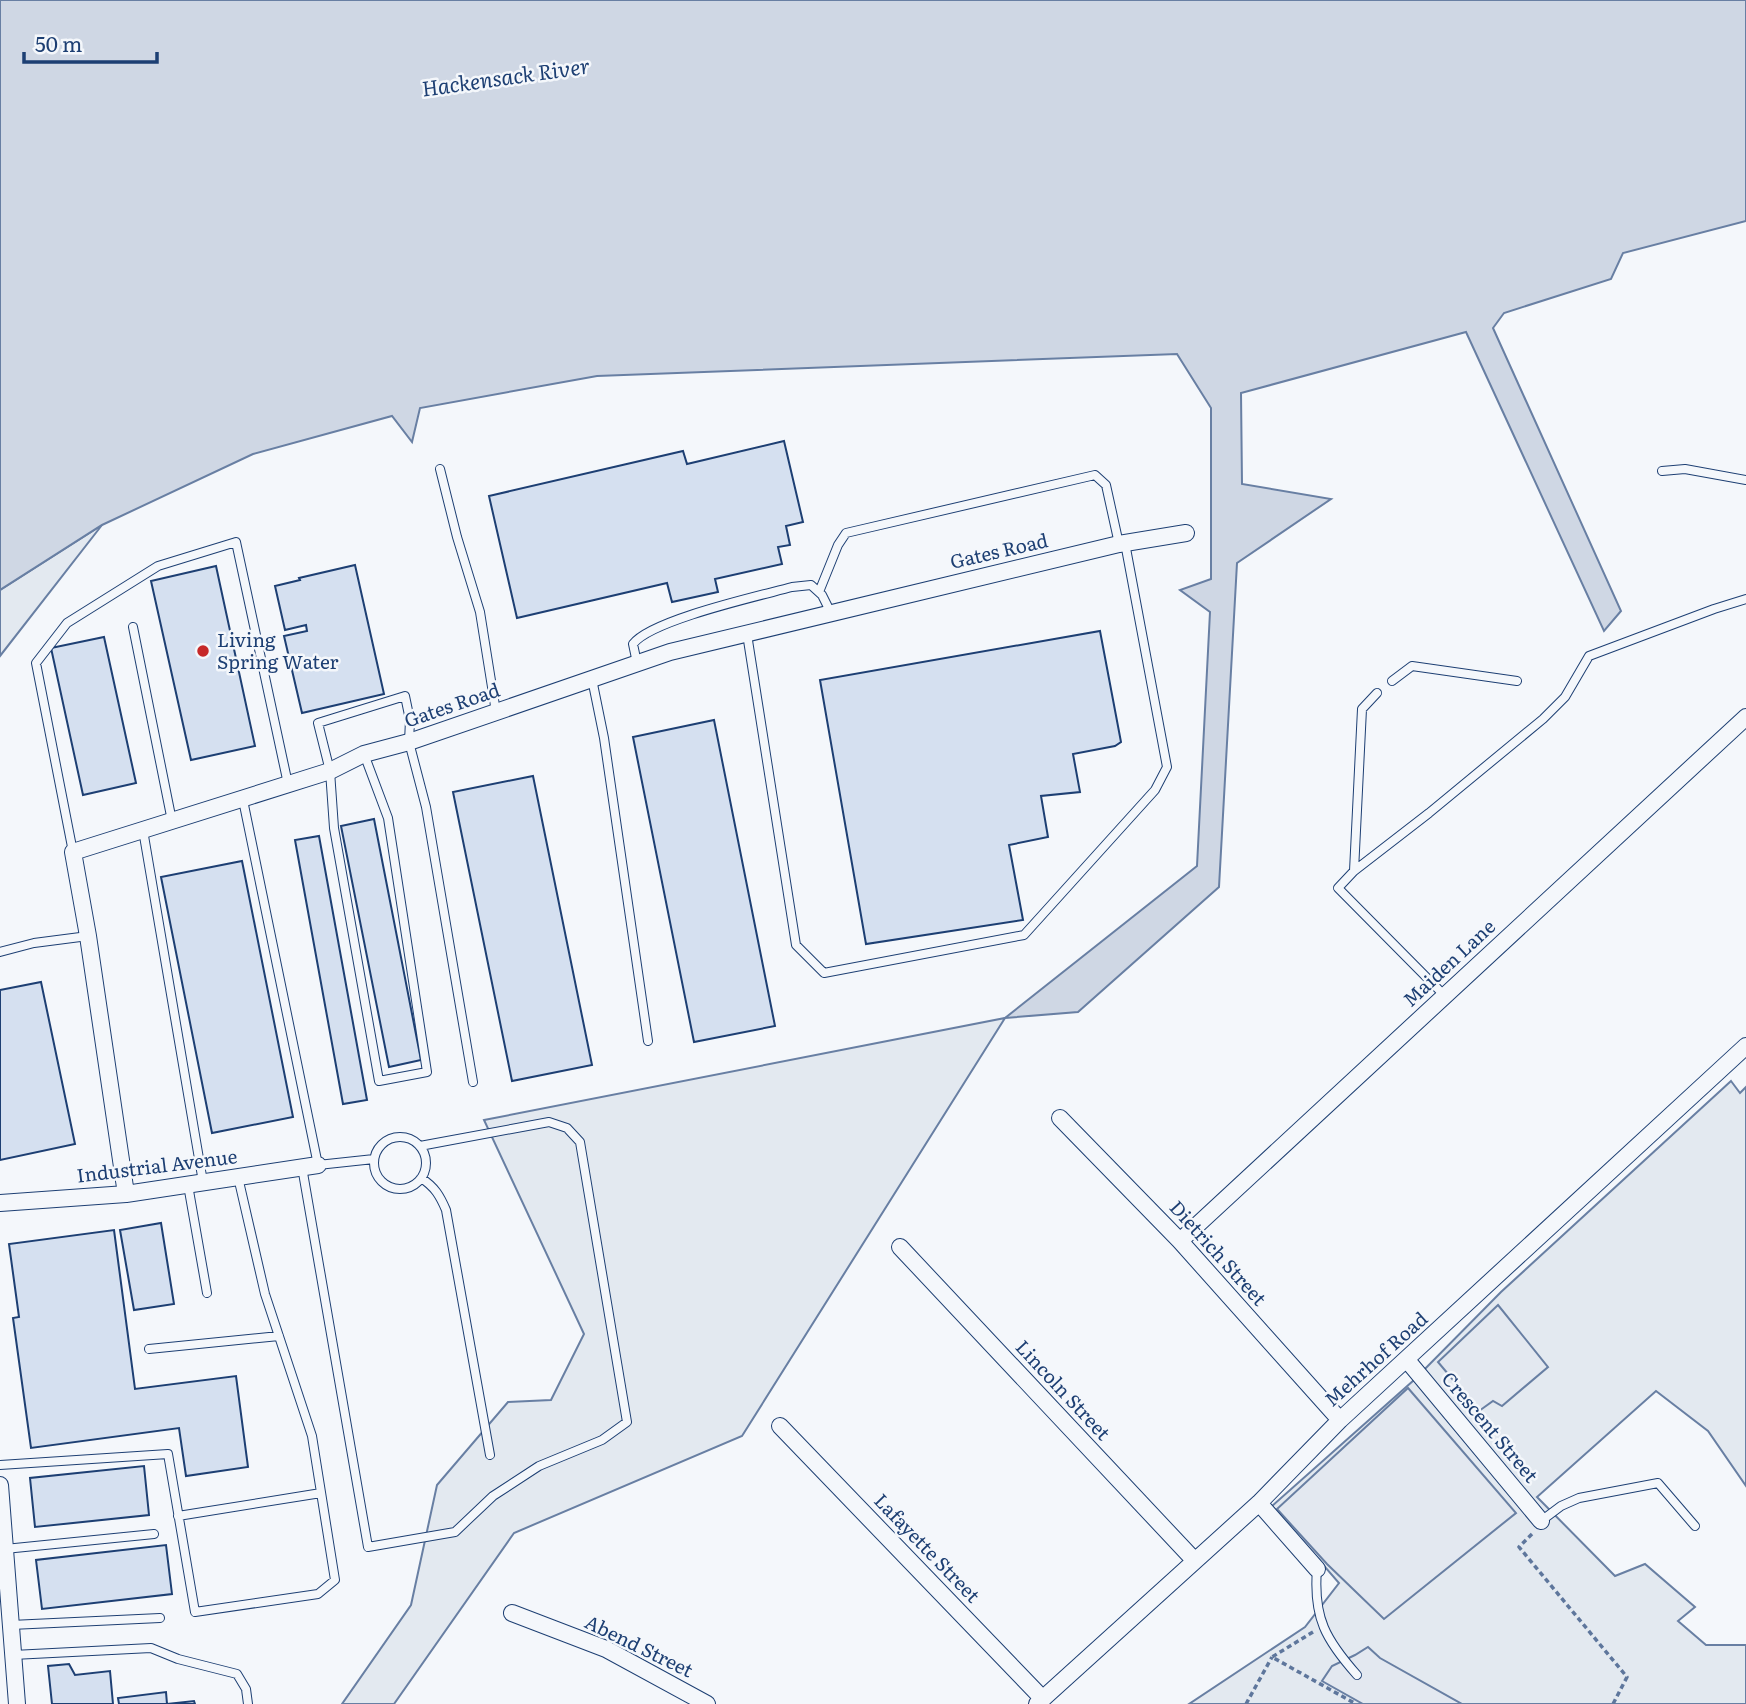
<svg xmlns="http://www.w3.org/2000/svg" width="1746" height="1704" viewBox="0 0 1746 1704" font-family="Literata,serif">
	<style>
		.green { fill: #e3e9f0; stroke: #687fa3; stroke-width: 2 }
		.parking { fill: #e3e8f0; stroke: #687fa3; stroke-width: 2 }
		.water { fill: #cfd7e4; stroke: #687fa3; stroke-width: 2 }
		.building { fill: #d5e0f0; stroke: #1d3f73; stroke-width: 2 }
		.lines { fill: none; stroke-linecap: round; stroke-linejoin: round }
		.service-casing { stroke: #1d3f73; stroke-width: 10 }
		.minor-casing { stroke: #1d3f73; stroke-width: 18 }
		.path { stroke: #5e769c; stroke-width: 3.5; stroke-dasharray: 5 3.5; stroke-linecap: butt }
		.service { stroke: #f4f7fb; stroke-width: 8 }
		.minor { stroke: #f4f7fb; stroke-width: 16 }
		.poi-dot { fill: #c62828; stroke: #f4f7fb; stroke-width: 2.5 }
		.labels { text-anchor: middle; stroke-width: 5; stroke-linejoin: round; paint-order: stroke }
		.street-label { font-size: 19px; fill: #1d3f73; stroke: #f4f7fb }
		.poi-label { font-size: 19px; fill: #1d3f73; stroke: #f4f7fb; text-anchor: start }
		.water-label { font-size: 21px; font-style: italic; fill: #1d3f73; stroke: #f4f7fb }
	</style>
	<rect width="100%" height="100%" fill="#f4f7fb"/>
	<path class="green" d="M102 525 0 656V590Z
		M1005 1018 742 1436 514 1533 394 1704H342L411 1605 437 1485 508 1402 551 1400 584 1334 484 1120Z
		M1731 1081 1740 1093 1746 1087V1486L1708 1431 1656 1391 1537 1497 1615 1576 1645 1564 1695 1607 1678 1621 1706 1645H1746V1704H1189L1305 1627 1339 1583 1272 1506 1414 1380 1501 1292Z"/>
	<path class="parking" d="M1498 1305 1548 1367 1502 1406 1493 1401 1479 1411 1438 1362Z
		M1408 1388 1516 1513 1384 1619 1327 1564 1277 1509Z
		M1368 1647 1380 1658 1462 1704H1363L1322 1681 1332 1666 1355 1655Z"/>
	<path class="water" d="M0 0H1746V221L1623 253 1611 279 1504 313 1493 328 1621 611 1604 631 1466 332 1241 393 1242 484 1331 499 1237 563 1219 887 1078 1012 1005 1018 1197 866 1210 612 1180 590 1211 579V408L1177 354 597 376 420 408 412 442 392 416 253 454 102 525 0 590Z"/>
	<path class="building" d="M784 441 803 522 786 526 790 545 778 547 782 564 715 579 718 592 672 602 667 583 517 618 489 496 683 451 687 464Z
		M355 565 384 694 302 713 284 636 307 631 306 625 285 630 275 586 300 580 299 578Z
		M216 566 255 746 191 760 151 581Z
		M1100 631 1121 742 1115 746 1073 754 1080 792 1041 796 1048 837 1009 845 1023 920 866 944 820 680Z
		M104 637 136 783 83 795 51 648Z
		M714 720 775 1026 694 1042 633 737Z
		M533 776 592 1065 512 1081 453 792Z
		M374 819 421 1060 389 1067 341 826Z
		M319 836 367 1100 343 1104 295 840Z
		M242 861 293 1117 212 1133 161 877Z
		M41 982 75 1144 0 1160V990Z
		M161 1223 174 1304 134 1310 120 1230Z
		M114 1230 135 1389 236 1376 248 1467 186 1476 179 1428 31 1448 13 1318 19 1317 9 1244Z
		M144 1466 149 1515 35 1527 30 1478Z
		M166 1545 172 1594 42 1609 36 1560Z
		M69 1664 75 1675 110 1671 113 1704H52L48 1666Z
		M166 1692 167 1704 194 1701 195 1704H119L118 1698Z"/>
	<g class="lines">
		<g class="service-casing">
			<path id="service" d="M440 469 457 537 480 612 496 712
				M1662 471 1685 469 1746 480
				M819 592 838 545 846 533 1095 475 1106 485 1119 544
				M133 627 172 821
				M747 634 796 945 824 973 1024 935 1155 790 1167 767 1125 543
				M637 663 633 644C651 620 759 596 792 587L811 585 822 595 831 613
				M592 679 604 738 648 1041
				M1392 681 1412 666 1517 681
				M364 754 388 818 427 1072 379 1081 334 828 330 771 318 723 405 696 410 720 409 742 426 807 473 1082
				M243 800 318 1165 374 1159
				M143 830 203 1182
				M73 852 36 663 67 623 158 566 236 542 288 784
				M1354 871 1362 709 1377 693
				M0 952 34 943 88 936
				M1445 996 1338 888 1354 871 1429 813 1543 719 1565 697 1589 656 1714 609 1746 599
				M374 1163a26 26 0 1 1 52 0a26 26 0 1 1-52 0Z
				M302 1167 368 1547 455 1532 493 1496 539 1466 602 1440 627 1422 580 1142 567 1128 549 1122 420 1146
				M421 1178C435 1187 440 1196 446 1210L490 1455
				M188 1185 207 1293
				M149 1349 279 1336
				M0 1465 168 1454 195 1612 318 1594 335 1580 312 1436 265 1294 238 1177
				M178 1516 321 1493
				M1541 1521 1561 1506 1579 1498 1658 1483 1695 1526
				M5 1549 154 1534
				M1317 1569C1313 1618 1326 1640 1357 1675
				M11 1625 160 1618
				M13 1655 151 1648 178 1659 237 1674 246 1689 248 1704"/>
		</g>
		<g class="minor-casing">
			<path id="minor" d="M1060 1118 1180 1241 1340 1420
				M126 1194 88 936 73 852 330 771 364 754 409 742 670 652 1119 544 1186 533
				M0 1203 126 1194 318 1165
				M1180 1241 1746 717
				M900 1247 1195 1561
				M1407 1360 1541 1521
				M780 1426 1043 1699
				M0 1485 17 1704
				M1259 1503 1317 1569
				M512 1613 606 1649 707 1704
				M1037 1704 1259 1503 1340 1420 1746 1046"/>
		</g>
		<path class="path" d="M1532 1534 1519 1547 1627 1677 1613 1704
			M1313 1632 1272 1657 1356 1704
			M1246 1704 1272 1657"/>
		<use href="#service" class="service"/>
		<use href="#minor" class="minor"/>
	</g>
	<circle class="poi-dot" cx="203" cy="651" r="7"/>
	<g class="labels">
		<g class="street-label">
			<text transform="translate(999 551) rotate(-13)" y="7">Gates Road</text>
			<text transform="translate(452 705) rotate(-19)" y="7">Gates Road</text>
			<text transform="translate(1449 963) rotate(-43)" y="7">Maiden Lane</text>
			<text transform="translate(157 1166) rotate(-7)" y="7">Industrial Avenue</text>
			<text transform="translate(1218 1253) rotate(48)" y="7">Dietrich Street</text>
			<text transform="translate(1376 1359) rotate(-42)" y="7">Mehrhof Road</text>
			<text transform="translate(1063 1390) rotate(47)" y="7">Lincoln Street</text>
			<text transform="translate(1490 1427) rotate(50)" y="7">Crescent Street</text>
			<text transform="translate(927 1548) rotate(46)" y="7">Lafayette Street</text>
			<text transform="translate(639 1646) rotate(26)" y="7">Abend Street</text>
		</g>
		<g class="poi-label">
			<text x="217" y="647">Living<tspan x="217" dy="22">Spring Water</tspan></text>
		</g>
		<g class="water-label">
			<text transform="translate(506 78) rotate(-8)" y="7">Hackensack River</text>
		</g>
	</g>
	<path d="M24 52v10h133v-10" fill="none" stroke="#1d3f73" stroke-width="3.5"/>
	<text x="35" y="52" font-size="21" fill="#1d3f73" stroke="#f4f7fb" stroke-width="5" paint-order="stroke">50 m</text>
</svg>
